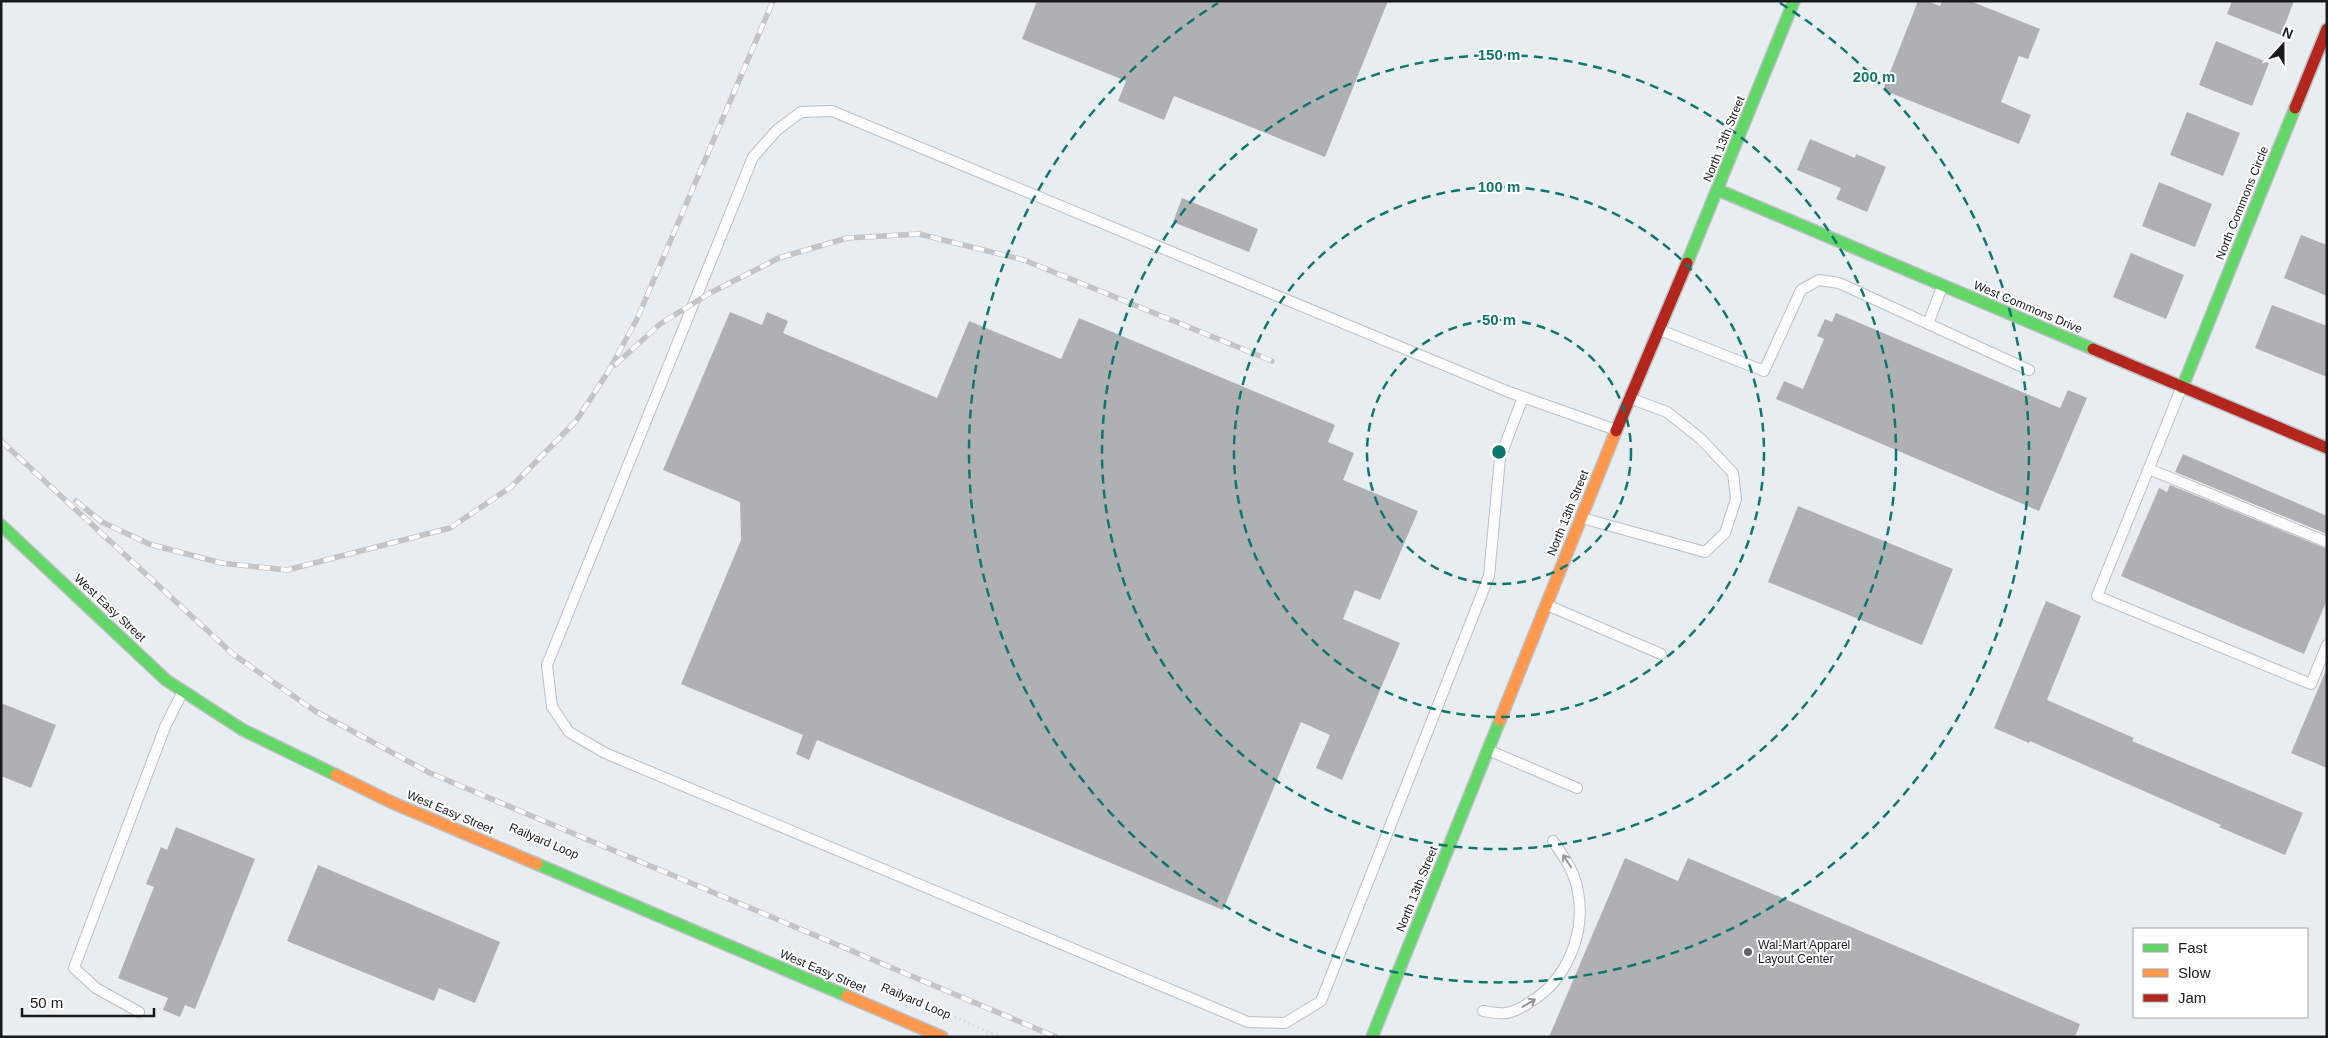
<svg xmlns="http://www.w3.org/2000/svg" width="2328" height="1038" viewBox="0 0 2328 1038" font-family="Arial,sans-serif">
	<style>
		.building { fill: #aeb0b4 }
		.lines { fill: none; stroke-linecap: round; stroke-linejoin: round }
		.lane-casing { stroke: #bcbfc3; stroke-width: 12 }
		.fast-casing { stroke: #bcbfc3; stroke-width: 14 }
		.slow-casing { stroke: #bcbfc3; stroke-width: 14 }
		.jam-casing { stroke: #bcbfc3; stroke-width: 14 }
		.path { stroke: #d3d4d5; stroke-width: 3; stroke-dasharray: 1 4; stroke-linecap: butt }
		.lane { stroke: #fcfcfd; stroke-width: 10 }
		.fast { stroke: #63d668; stroke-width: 11 }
		.slow { stroke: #ff974d; stroke-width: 11 }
		.jam { stroke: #b3261e; stroke-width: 11 }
		.rail-casing { stroke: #c3c4c6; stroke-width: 5.5 }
		.rail { stroke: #fff; stroke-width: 4; stroke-dasharray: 11; stroke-linecap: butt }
		.oneway { stroke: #959799 }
		.ring { fill: none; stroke: #0f766e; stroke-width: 2.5; stroke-dasharray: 9 6 }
		.poi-dot { fill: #616468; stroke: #fff; stroke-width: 2 }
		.labels { text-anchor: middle; stroke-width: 4; stroke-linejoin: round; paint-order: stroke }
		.street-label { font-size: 12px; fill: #181b1e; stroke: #fff }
		.poi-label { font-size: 12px; fill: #181b1e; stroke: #fff; text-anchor: start }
		.centre { fill: #0f766e; stroke: #fff; stroke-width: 2.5 }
		.ring-label { font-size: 15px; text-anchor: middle; font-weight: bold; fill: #0f766e; stroke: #fff; stroke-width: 4; stroke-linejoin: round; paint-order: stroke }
	</style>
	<rect width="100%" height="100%" fill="#e8edf2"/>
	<path class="building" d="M1037 1H1388L1325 157 1174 96 1164 120 1118 101 1126 81 1022 39Z
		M1918 1H1927L1940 6 1942 1H1970L2040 29 2028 59 2019 56 2001 102 2031 115 2019 144 1883 90Z
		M2232 1H2294L2281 35 2227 14Z
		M2216 41 2269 63 2252 106 2199 85Z
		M2187 112 2240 133 2223 176 2170 155Z
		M1810 139 1855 158 1856 154 1886 167 1867 212 1836 199 1841 188 1797 170Z
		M2159 182 2212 204 2195 247 2142 226Z
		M1182 198 1258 229 1249 252 1173 222Z
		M2301 235 2327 245V296L2284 278Z
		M2131 253 2184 275 2166 319 2113 297Z
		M2272 305 2327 326V377L2255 348Z
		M730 312 762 325 767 312 788 321 783 333 937 398 969 321 1061 359 1079 318 1335 425 1328 442 1354 453 1343 480 1418 511 1380 600 1355 590 1343 619 1400 643 1342 780 1316 768 1330 735 1301 722 1223 910 817 740 809 760 796 754 803 735 681 684 741 540 740 502 663 470Z
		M1836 313 2060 408 2068 390 2087 398 2039 511 1776 399 1784 381 1803 389 1824 339 1817 336 1825 319 1832 322Z
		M2183 454 2327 516V534L2175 472Z
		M2170 485 2327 549V600L2304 654 2121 576 2159 488 2167 492Z
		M1798 506 1953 569 1922 645 1768 582Z
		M2046 601 2081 616 2047 700 2134 738 2132 741 2303 813 2285 855 2219 827 2221 825 2030 741 2029 743 1994 728Z
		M2327 668V768L2291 753Z
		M1 703 56 725 31 788 1 776Z
		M176 827 255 859 195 1009 185 1005 180 1017 163 1010 168 998 118 978 154 887 146 884 161 847 167 850Z
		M1625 858 1678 881 1688 858 2080 1024 2075 1037H1549Z
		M318 865 500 942 475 1003 439 988 434 1001 287 941Z"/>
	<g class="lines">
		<g class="lane-casing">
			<path id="lane" d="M1928 324 1942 287
				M1660 330 1764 371 1801 290 1819 280 1839 283 2029 370
				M2181 389 2097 596 2311 684 2327 645
				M1523 397 1500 458 1489 576 1321 1001 1285 1023 1248 1022 605 753 569 732 552 707 547 665 753 157 777 130 801 112 832 111 1509 392 1523 397 1616 430
				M2149 469 2327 542
				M1582 518 1705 552 1725 533 1736 499 1733 473 1701 439 1667 412 1632 399
				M1547 605 1661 654
				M1488 750 1577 788
				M1483 1011C1490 1012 1499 1014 1506 1013 1514 1012 1523 1007 1530 1002 1566 981 1586 934 1578 892 1575 872 1564 857 1553 841
				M139 1012 96 988 74 968 165 727 183 691"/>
		</g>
		<g class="fast-casing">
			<path id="fast" d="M1718 190 2093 349
				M1687 263 1794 1
				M2182 388 2295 108
				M1 525 166 680 243 730 336 775
				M537 864 847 996
				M1372 1037 1500 720"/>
		</g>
		<g class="slow-casing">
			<path id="slow" d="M1500 720 1616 431
				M336 775 393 803 537 864
				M847 996 942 1037"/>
		</g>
		<g class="jam-casing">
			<path id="jam" d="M2295 108 2327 29
				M2093 349 2327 448
				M1616 431 1687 263"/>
		</g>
		<path class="path" d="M955 1017 999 1037"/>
		<use href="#lane" class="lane"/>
		<use href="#fast" class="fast"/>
		<use href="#slow" class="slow"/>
		<use href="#jam" class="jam"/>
		<g class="rail-casing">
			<path id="rail" d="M615 365 660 324 710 293 779 258 847 238 919 234 1024 260 1272 361
				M1 441 234 655 315 711 430 773 1056 1037
				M76 501 102 522 149 544 221 563 287 570 450 528 511 487 576 421 608 372 637 319 773 1"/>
		</g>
		<use href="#rail" class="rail"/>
	</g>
	<defs><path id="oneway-shaft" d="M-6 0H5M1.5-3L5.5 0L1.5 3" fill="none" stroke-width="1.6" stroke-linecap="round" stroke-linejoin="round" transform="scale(1.25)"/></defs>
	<g class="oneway">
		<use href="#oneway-shaft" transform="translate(1567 861) rotate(-123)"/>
		<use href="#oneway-shaft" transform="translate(1529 1003) rotate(-31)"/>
	</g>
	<g class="ring">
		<circle cx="1499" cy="452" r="132"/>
		<circle cx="1499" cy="452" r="265"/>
		<circle cx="1499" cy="452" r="397"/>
		<path d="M1780 3A530 530 0 1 1 1218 3"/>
	</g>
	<circle class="poi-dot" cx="1748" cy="952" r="5"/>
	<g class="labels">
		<g class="street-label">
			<text transform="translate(1724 139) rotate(-68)" y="4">North 13th Street</text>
			<text transform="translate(2242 203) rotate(-68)" y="4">North Commons Circle</text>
			<text transform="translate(2028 307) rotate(23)" y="4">West Commons Drive</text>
			<text transform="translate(1568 513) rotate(-68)" y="4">North 13th Street</text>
			<text transform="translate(110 608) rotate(43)" y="4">West Easy Street</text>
			<text transform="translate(450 812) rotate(23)" y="4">West Easy Street</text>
			<text transform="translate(544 841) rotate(23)" y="4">Railyard Loop</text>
			<text transform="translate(1417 889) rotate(-68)" y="4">North 13th Street</text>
			<text transform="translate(823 971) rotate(23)" y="4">West Easy Street</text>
			<text transform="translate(916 1001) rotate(23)" y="4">Railyard Loop</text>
		</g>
		<g class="poi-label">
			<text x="1758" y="949">Wal-Mart Apparel<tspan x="1758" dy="14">Layout Center</tspan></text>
		</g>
	</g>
	<circle cx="1499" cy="452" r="8" class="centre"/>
	<g class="ring-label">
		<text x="1499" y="60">150 m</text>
		<text x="1874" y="82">200 m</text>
		<text x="1499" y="192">100 m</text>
		<text x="1499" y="325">50 m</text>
	</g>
	<rect width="2328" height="1038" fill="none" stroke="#181b1e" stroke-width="5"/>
	<rect x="2133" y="928" width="175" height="90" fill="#ffffff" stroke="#a3a4a5"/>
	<rect x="2143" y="944" width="25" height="8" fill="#63d668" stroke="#a3a4a5"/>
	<text x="2178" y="953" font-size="15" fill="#181b1e">Fast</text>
	<rect x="2143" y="969" width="25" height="8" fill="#ff974d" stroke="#a3a4a5"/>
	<text x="2178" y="978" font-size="15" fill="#181b1e">Slow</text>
	<rect x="2143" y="994" width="25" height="8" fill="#b3261e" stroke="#a3a4a5"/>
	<text x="2178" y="1003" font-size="15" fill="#181b1e">Jam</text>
	<g transform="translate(2283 45) rotate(21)" stroke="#ffffff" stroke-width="4" paint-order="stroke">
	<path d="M0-4L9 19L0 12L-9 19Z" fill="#181b1e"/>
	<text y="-8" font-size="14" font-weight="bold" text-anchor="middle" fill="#181b1e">N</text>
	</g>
	<path d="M22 1008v8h132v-8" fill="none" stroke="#181b1e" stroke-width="2.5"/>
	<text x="30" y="1008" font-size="15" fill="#181b1e" stroke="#ffffff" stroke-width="4" paint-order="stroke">50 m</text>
</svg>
